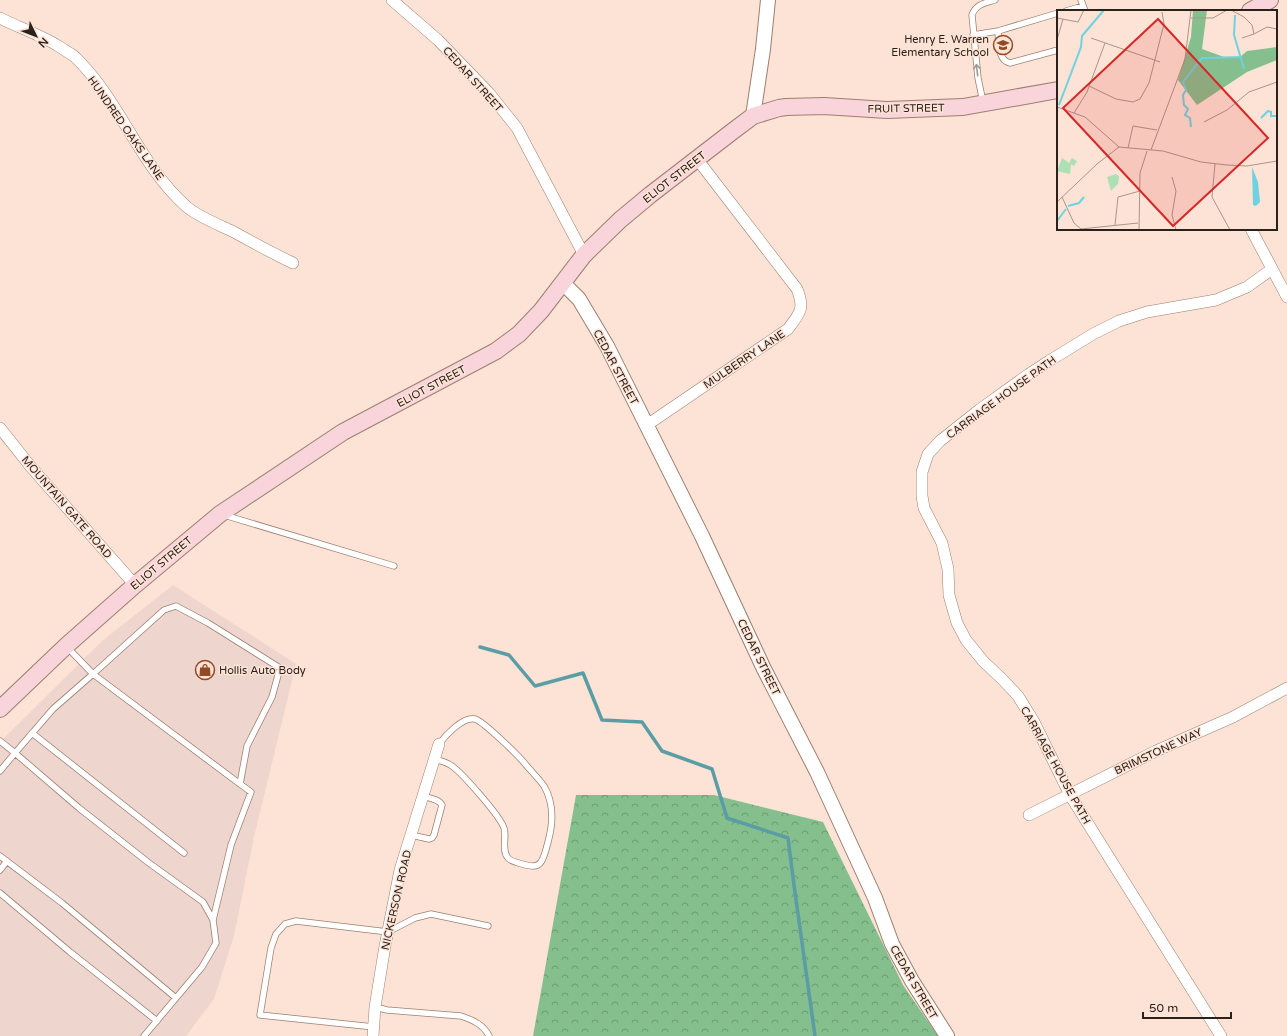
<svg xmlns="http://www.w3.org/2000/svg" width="1287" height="1036" viewBox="0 0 1287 1036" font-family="'Varela Round',sans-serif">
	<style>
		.commercial { fill: #eed5ce }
		.forest { fill: url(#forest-crowns) }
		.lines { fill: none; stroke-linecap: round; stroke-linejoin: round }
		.stream { stroke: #5b9da5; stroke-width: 3.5 }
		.service-casing { stroke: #9c7f6f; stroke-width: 7 }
		.minor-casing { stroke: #9c7f6f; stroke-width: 12 }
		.tertiary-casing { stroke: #9c7f6f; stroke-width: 16 }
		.secondary-casing { stroke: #9c7f6f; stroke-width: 18 }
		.service { stroke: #fff; stroke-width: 5.5 }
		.minor { stroke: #fff; stroke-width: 11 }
		.tertiary { stroke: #fff; stroke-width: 14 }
		.secondary { stroke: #f9d5db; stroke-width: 16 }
		.oneway { stroke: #a09b98 }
		.labels { text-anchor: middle; stroke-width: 3; stroke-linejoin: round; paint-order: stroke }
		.poi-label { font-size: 11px; fill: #2c201a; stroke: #fde3d5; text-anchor: end }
		.street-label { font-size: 11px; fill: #2c201a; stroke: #fde3d5 }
		.inset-river { fill: none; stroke: #6fd2e0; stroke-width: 2 }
		.inset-road { fill: none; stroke: #a9958a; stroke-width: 1 }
		.view { fill: #d62828; fill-opacity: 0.15; stroke: #d62828; stroke-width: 2 }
		.inset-edge { fill: none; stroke: #2c201a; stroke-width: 2 }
	</style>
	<defs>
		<pattern id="forest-crowns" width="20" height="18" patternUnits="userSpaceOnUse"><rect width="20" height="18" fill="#84bf8d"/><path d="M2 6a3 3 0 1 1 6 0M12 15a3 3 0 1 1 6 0" fill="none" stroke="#6c9b72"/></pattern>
	</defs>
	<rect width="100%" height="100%" fill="#fde3d5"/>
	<path class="commercial" d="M173 585 296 664 254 837 234 936 214 999 186 1036H0V742L102 641Z"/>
	<path class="forest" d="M576 795H714L823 822 903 985 938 1036H533Z"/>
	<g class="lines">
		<path class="stream" d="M480 647 509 655 535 686 583 673 602 720 642 722 662 751 712 769 727 818 788 838 794 885 815 1036"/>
		<g class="service-casing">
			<path id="service" d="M1081 0 1085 11
				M1066 11 1083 6
				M998 31C999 42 997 60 1010 63L1058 50
				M973 35 998 31 1058 13
				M983 102 978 78 972 15C976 4 985 3 995 0
				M224 515 394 566
				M32 733 184 853
				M0 741 15 753 53 709 93 674 67 647
				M435 759C441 761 447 762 452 766 463 774 500 816 504 828 507 837 501 850 508 858 511 862 529 866 533 866 537 866 539 865 541 862 545 856 546 849 548 842 553 824 554 803 544 786 539 779 532 772 526 765 520 757 483 721 475 719 463 716 445 736 439 744
				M0 771 15 753 79 808 149 863 203 902 213 920 216 943 202 967 176 998
				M411 835 429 839 432 838 434 835 442 805C439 799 429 798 423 796
				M0 856 62 903 176 998 144 1036
				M0 870 7 861
				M0 893 70 952 157 1021
				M213 920 231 845 251 792 240 784 93 674 164 610 176 606 208 623 280 668 272 697 247 746 240 784
				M375 1007 387 1010 461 1016C473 1020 484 1025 489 1036
				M374 1027 260 1015 271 948 276 934 285 924 296 921 388 932 415 918 431 914 488 926"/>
		</g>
		<g class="minor-casing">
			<path id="minor" d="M392 0 438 40 489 93 517 128 584 255
				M0 18C20 28 41 35 60 47 64 50 70 53 75 57 120 100 139 165 187 207 199 217 217 224 232 231 252 242 272 253 293 263
				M1251 229 1287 297
				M647 425 788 329C800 313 805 309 797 289L697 159
				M0 428 31 467 135 585
				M1029 815 1156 751 1233 717 1287 688
				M373 1036 375 1007 385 946 400 870 439 744
				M1221 1036 1070 795 1034 722 1018 696 1002 679 983 661 966 640 957 623 949 595 948 569 942 543 924 508 922 496V472L928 454 940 441 979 410 1029 374 1049 361 1093 334 1119 321 1147 312 1216 300 1247 287 1272 269"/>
		</g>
		<g class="tertiary-casing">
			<path id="tertiary" d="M753 116 763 49 768 0
				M563 283 579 299 607 346 702 536 764 669 817 772 875 898 892 944 912 981 947 1036"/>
		</g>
		<g class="secondary-casing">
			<path id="secondary" d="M1250 11 1270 0
				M0 709 66 646 135 585 220 514 343 432 496 351 519 334 541 311 584 255 620 220 650 195 733 131 753 116 779 108 786 107 824 106 887 110 963 107 1058 90"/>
		</g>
		<use href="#service" class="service"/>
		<use href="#minor" class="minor"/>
		<use href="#tertiary" class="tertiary"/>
		<use href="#secondary" class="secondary"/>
	</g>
	<defs><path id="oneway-shaft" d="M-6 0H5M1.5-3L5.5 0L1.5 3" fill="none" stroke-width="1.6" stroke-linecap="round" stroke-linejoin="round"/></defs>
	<use class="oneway" href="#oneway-shaft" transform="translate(977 70) rotate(-97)"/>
	<defs>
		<g id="school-ring" transform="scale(1)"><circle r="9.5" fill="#fde3d5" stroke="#914926" stroke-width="1.5"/><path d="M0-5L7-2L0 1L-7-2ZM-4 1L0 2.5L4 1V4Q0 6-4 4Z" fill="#914926"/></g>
		<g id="shop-ring" transform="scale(1)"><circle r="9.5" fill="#fde3d5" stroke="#914926" stroke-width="1.5"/><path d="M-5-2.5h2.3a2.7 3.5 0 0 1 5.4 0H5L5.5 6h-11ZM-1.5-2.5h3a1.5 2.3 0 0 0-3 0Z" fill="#914926"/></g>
	</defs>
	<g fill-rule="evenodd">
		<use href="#school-ring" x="1003" y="45"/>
		<use href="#shop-ring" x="205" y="670"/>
	</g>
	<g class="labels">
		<g class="poi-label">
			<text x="989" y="43">Henry E. Warren<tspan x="989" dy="13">Elementary School</tspan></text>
			<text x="219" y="674" text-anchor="start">Hollis Auto Body</text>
		</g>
		<g class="street-label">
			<text transform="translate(473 79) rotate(48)" y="4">CEDAR STREET</text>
			<text transform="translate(906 108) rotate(-1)" y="4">FRUIT STREET</text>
			<text transform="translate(126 128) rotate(55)" y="4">HUNDRED OAKS LANE</text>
			<text transform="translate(674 177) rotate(-38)" y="4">ELIOT STREET</text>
			<text transform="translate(744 359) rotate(-34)" y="4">MULBERRY LANE</text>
			<text transform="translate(616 367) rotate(62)" y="4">CEDAR STREET</text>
			<text transform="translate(431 386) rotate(-28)" y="4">ELIOT STREET</text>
			<text transform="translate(1001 397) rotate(-36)" y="4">CARRIAGE HOUSE PATH</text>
			<text transform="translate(67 507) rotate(49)" y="4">MOUNTAIN GATE ROAD</text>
			<text transform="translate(161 563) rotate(-40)" y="4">ELIOT STREET</text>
			<text transform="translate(759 657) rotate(64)" y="4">CEDAR STREET</text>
			<text transform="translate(1158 751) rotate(-25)" y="4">BRIMSTONE WAY</text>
			<text transform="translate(1056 765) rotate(61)" y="4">CARRIAGE HOUSE PATH</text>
			<text transform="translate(396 900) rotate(-77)" y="4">NICKERSON ROAD</text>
			<text transform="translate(914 982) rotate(60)" y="4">CEDAR STREET</text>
		</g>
	</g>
	<g transform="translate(1057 10)">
		<rect width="220" height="220" fill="#fde3d5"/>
		<path d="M136 0H150L145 39 167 47H183L190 41 220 37V50L190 62 140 95 121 70 134 27Z" fill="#84bf8d"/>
		<path d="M59 164 62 166 61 174 54 181 50 167Z" fill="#ade0b4"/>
		<path d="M5 148 12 153 15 148 20 151 17 156 14 154 13 164 0 161Z" fill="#ade0b4"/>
		<path d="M195 157 201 172 203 192 199 196 196 195Z" fill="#6fd2e0"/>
		<path class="inset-river" d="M178 5 177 25 187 59M2 95 24 37 25 26 47 0M204 108 211 101 214 102V106H220M134 117 133 108 128 105 131 99 127 95 126 85 129 80 126 72 145 48 185 47M11 196 22 193 27 187M0 220V211L9 199"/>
		<path class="inset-road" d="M174 0 187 7 195 15 197 24 185 28M0 8 21 12 27 0M134 8H156L170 0M197 24 210 17 220 19M34 28 103 52M0 30 6 9M32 76 59 89 76 92 83 89 92 73 107 14 105 2M0 97 28 107 62 137 106 141 144 152 170 155 190 156 220 151M17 103 30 82 48 33M147 112 170 100 192 82 220 72M71 138 76 116 100 120M94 140 128 49 134 0M158 154 155 187 173 220M115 167 119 181 115 205 119 220M5 187 17 213 24 219 81 213M0 192 40 154 62 137M58 215 61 187 83 181M82 220 83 163 90 141"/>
		<path class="view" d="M101 9 211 128 116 216 6 98Z"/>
		<rect width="220" height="220" class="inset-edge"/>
	</g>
	<g transform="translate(36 36) rotate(133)" stroke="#fde3d5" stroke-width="3" paint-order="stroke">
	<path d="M0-3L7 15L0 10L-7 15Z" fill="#2c201a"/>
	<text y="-6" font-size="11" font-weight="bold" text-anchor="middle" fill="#2c201a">N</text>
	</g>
	<path d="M1143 1012v6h88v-6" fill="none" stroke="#2c201a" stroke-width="2"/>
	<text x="1149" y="1012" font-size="12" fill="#2c201a" stroke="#fde3d5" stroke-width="3" paint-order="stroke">50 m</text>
</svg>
